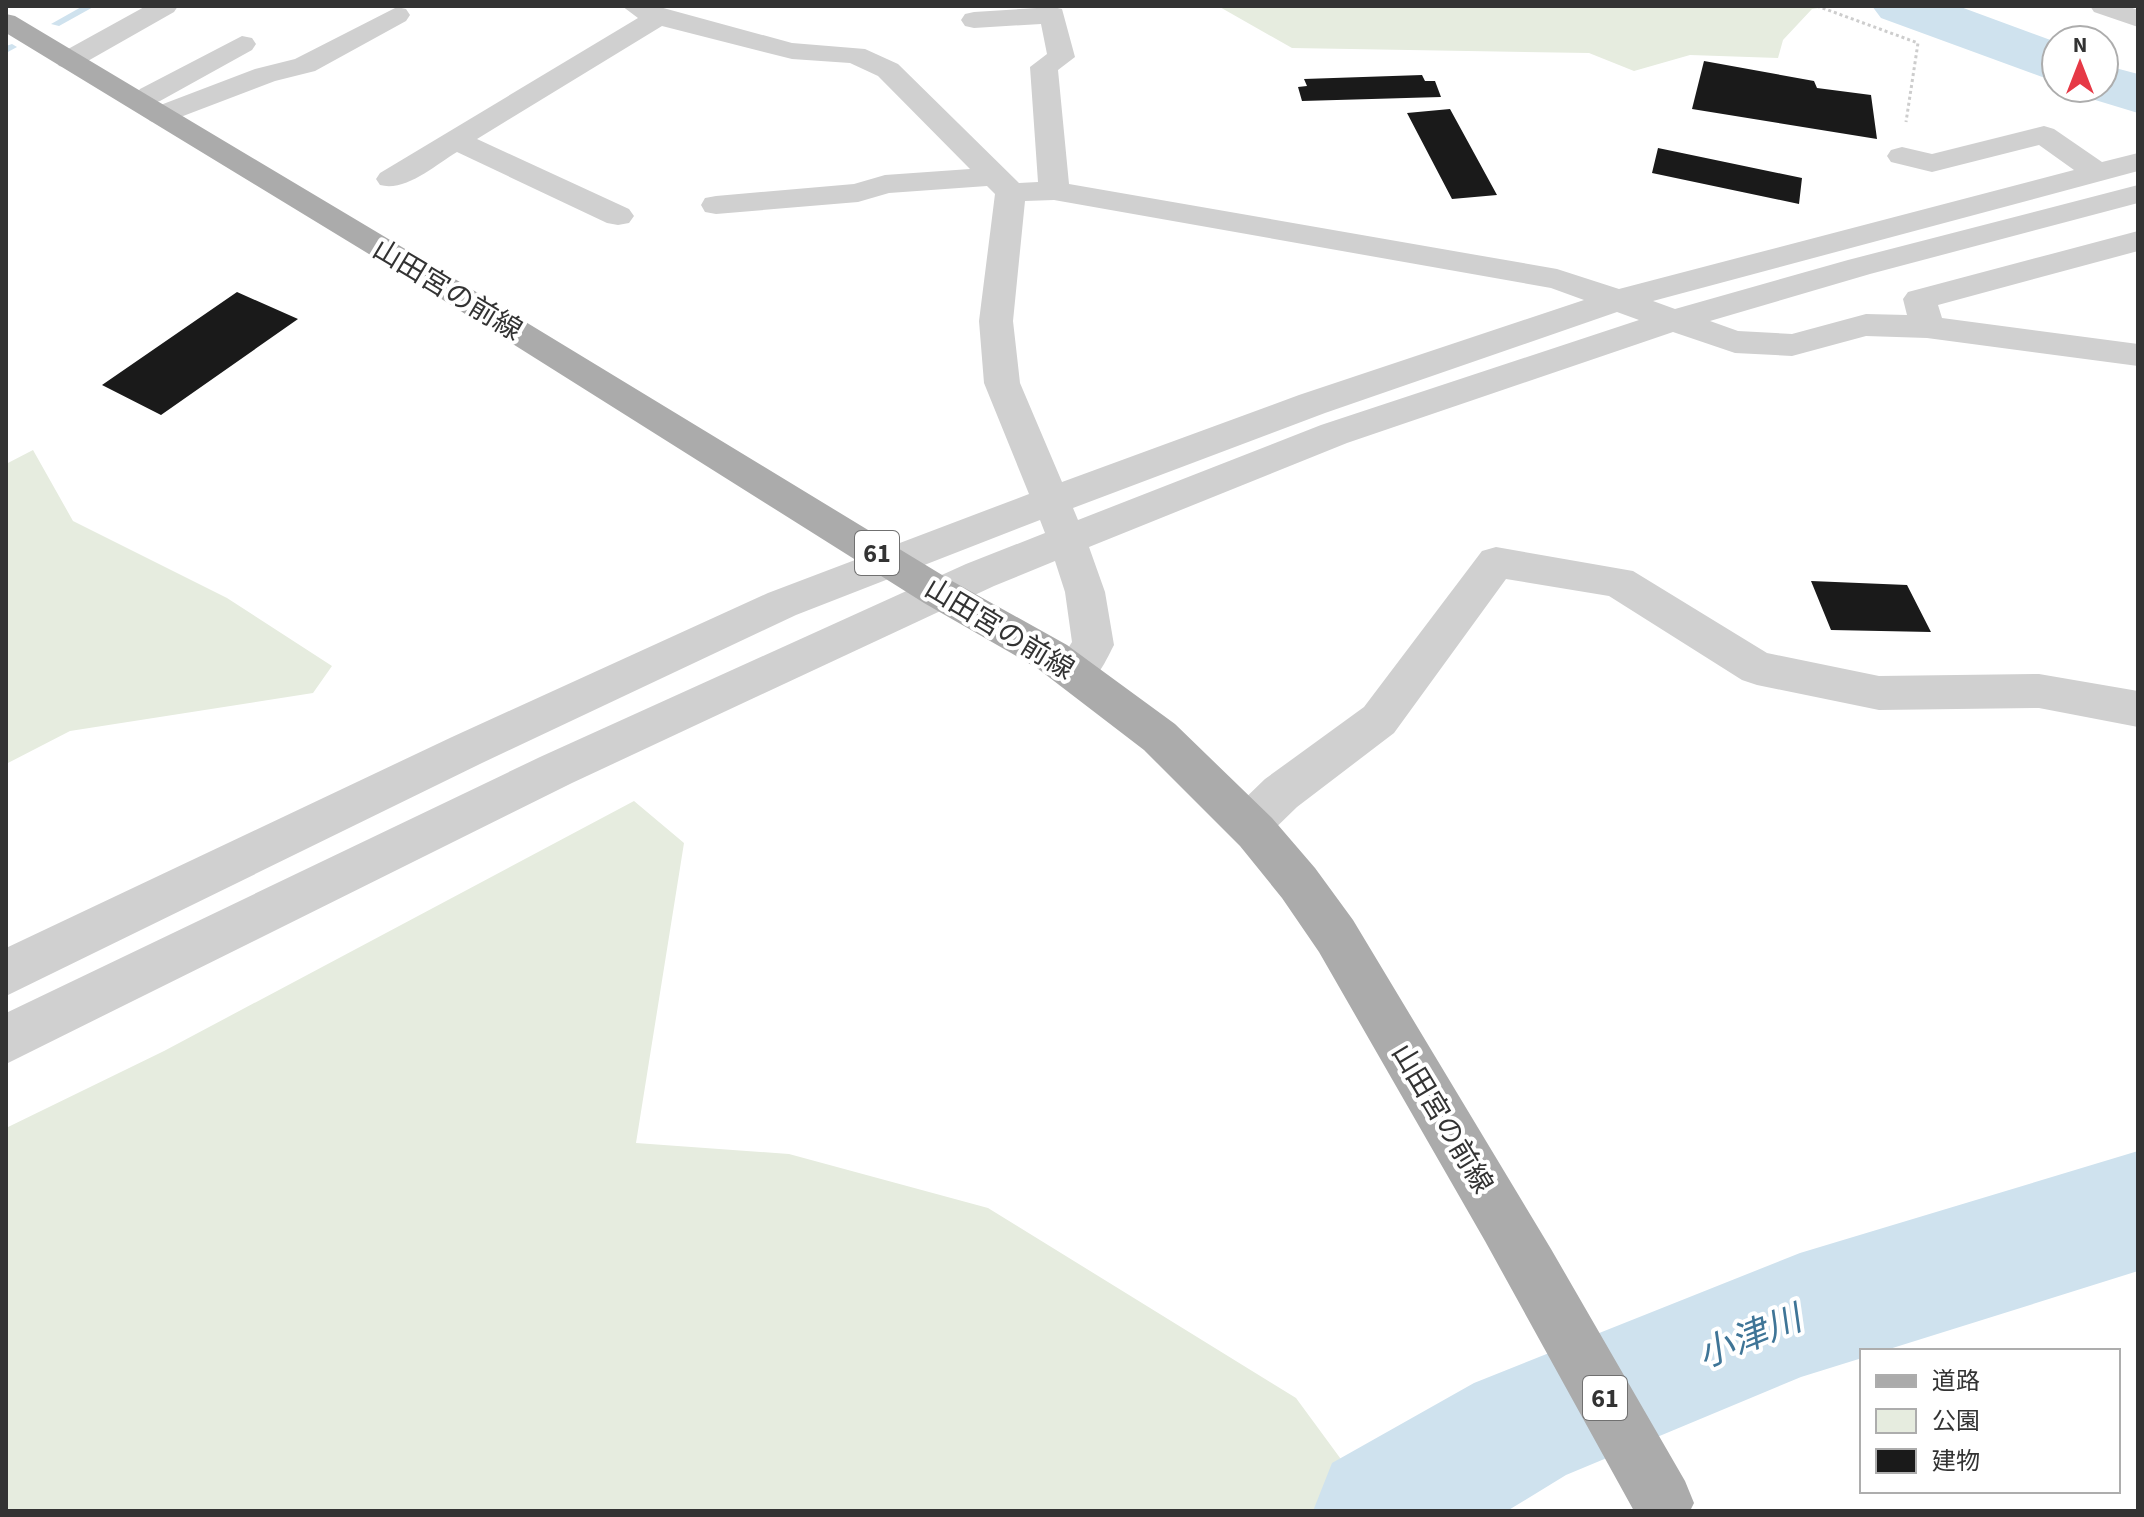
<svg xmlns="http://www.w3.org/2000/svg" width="2144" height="1517" viewBox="0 0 2144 1517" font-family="'Source Sans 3','Noto Sans JP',sans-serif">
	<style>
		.green { fill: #e6ecdf }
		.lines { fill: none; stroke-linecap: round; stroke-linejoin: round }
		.stream { fill: #cfe2ee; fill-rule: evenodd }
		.river { fill: #cfe2ee; fill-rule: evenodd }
		.building { fill: #1a1a1a }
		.path { stroke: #cdcdcd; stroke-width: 3; stroke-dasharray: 3 3; stroke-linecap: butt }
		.minor { fill: #d0d0d0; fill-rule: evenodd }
		.major { fill: #ababab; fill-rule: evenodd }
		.labels { text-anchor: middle; stroke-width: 8; stroke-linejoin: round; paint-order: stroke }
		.shield { fill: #fff; stroke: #707070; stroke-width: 2 }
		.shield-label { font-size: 26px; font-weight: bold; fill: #333 }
		.street-label { font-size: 28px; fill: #333; stroke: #fff }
		.near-water-label { font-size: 36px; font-style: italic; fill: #3f7597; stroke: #fff }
	</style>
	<rect width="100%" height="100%" fill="#fff"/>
	<path class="green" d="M1218 6H1832L1812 9 1783 40 1778 58 1690 55 1634 71 1589 53 1292 48Z
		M33 450 73 521 227 598 332 666 313 693 70 731 6 764V464Z
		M634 801 684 843 636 1143 789 1154 988 1208 1296 1398 1379 1511H6V1128L164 1051Z"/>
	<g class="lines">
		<path class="stream" d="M83 6H95L59 26 51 24Z
			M12 44 17 47 6 53V46Z"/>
		<path class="river" d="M1872 6H1958L2056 42V82L1881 18Z
			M2104 65 2138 74V113L2082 96 2077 88H2104Z
			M2138 1151V1271L1883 1351H1862V1358L1801 1377 1566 1475 1507 1511H1313L1332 1463 1474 1383 1800 1253Z"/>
	</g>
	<path class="building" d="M1704 61 1814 81 1817 88 1871 95 1877 139 1692 109Z
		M1422 75 1425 81H1435L1441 97 1302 101 1298 87 1307 86 1304 79Z
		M1450 109 1497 195 1452 199 1407 113Z
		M1658 148 1802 178 1799 204 1652 173Z
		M237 292 298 319 161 415 102 385Z
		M1811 581 1907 585 1931 632 1831 630Z"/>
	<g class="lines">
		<path class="path" d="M1817 6 1918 43 1906 122"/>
		<path class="minor" d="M146 6H178L174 12 79 66 69 68 59 66 55 60 59 54Z
			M622 6H656L792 43 865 49 898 64 1019 183 1038 182 1030 67 1047 54 1041 24 974 28 965 26 961 20 965 14 974 12 1053 7 1062 9 1075 57 1058 70 1069 184 1557 269 1619 289 2074 170 2039 145 1932 172 1891 162 1887 156 1891 150 1902 147 1932 154 2044 126 2054 129 2102 162 2138 153V171L1653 301 1675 309 1848 260 2138 185V203L1870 274 1710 321 1738 331 1792 334 1866 314 1907 315 1903 299 1908 292 2138 231V251L1938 305 1942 318 2138 344V366L1927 338 1866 336 1792 356 1735 353 1673 332 1347 443 1089 547 1105 592 1114 645C1101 670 1092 694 1060 683L1054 671 1072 642 1065 592 1055 561 994 586 572 783 6 1064V1013L540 757 966 564 1045 533 1040 520 796 615 482 763 6 996V948L452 737 768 593 1029 494 984 383 979 321 995 194 987 186 889 193 858 202 716 214 705 212 701 205 705 198 716 196 854 184 885 175 970 169 878 76 850 63 792 59 662 26 477 139 629 209 634 216 629 223 618 225 607 223 457 152C435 165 406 192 380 185L376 179 380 173 638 18ZM1054 200 1551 288 1584 300 1299 395 1062 482 1020 383 1013 321 1025 201ZM1617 312 1639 320 1321 425 1078 520 1073 508 1325 413Z
			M2090 6H2127L2138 10V27L2094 12Z
			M397 7 406 9 410 15 406 21 315 71 275 81 170 121 160 124 150 121 146 115 150 109 255 69 295 59Z
			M242 36 252 38 256 44 252 50 160 101 150 104 140 101 136 95 140 89Z
			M1496 547 1633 571 1767 653 1879 676 2039 674 2138 691V727L2039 708 1879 710 1757 685 1742 680 1609 596 1506 579 1394 733 1297 807 1266 837 1250 843 1234 837 1227 823 1234 809 1265 779 1364 707 1482 551Z"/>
		<path class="major" d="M6 14 15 16 427 262 952 581 1067 645 1175 724 1272 818 1315 868 1353 920 1551 1249 1685 1481 1694 1503 1690 1511H1634L1485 1241 1319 952 1282 898 1240 846 1144 750 1037 668 924 603 405 276 6 33Z"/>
	</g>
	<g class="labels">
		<g class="shield">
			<rect x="855" y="531" width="44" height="44" rx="6"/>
			<rect x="1583" y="1376" width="44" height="44" rx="6"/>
		</g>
		<g class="shield-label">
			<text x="877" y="562">61</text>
			<text x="1605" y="1407">61</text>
		</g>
		<g class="street-label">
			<text transform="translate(448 289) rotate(31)" y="10">山田宮の前線</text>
			<text transform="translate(1000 628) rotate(31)" y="10">山田宮の前線</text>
			<text transform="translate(1443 1118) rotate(59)" y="10">山田宮の前線</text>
		</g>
		<g class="near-water-label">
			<text transform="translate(1749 1336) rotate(-22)" y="13">小津川</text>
		</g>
	</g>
	<rect width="2144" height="1517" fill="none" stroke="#333333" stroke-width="16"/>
	<rect x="1860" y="1349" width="260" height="144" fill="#ffffff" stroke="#adadad" stroke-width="2"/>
	<rect x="1876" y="1375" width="40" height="12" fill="#ababab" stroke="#adadad" stroke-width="2"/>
	<text x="1932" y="1389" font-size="24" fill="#333333">道路</text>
	<rect x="1876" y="1409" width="40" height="24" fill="#e6ecdf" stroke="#adadad" stroke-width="2"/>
	<text x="1932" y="1429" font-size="24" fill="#333333">公園</text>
	<rect x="1876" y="1449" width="40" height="24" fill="#1a1a1a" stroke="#adadad" stroke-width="2"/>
	<text x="1932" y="1469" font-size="24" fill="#333333">建物</text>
	<g transform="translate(2080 64)"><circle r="38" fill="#ffffff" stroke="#adadad" stroke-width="2"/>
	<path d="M0-6L14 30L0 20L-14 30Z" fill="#e63946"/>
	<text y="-12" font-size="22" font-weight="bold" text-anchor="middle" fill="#333333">N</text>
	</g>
</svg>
